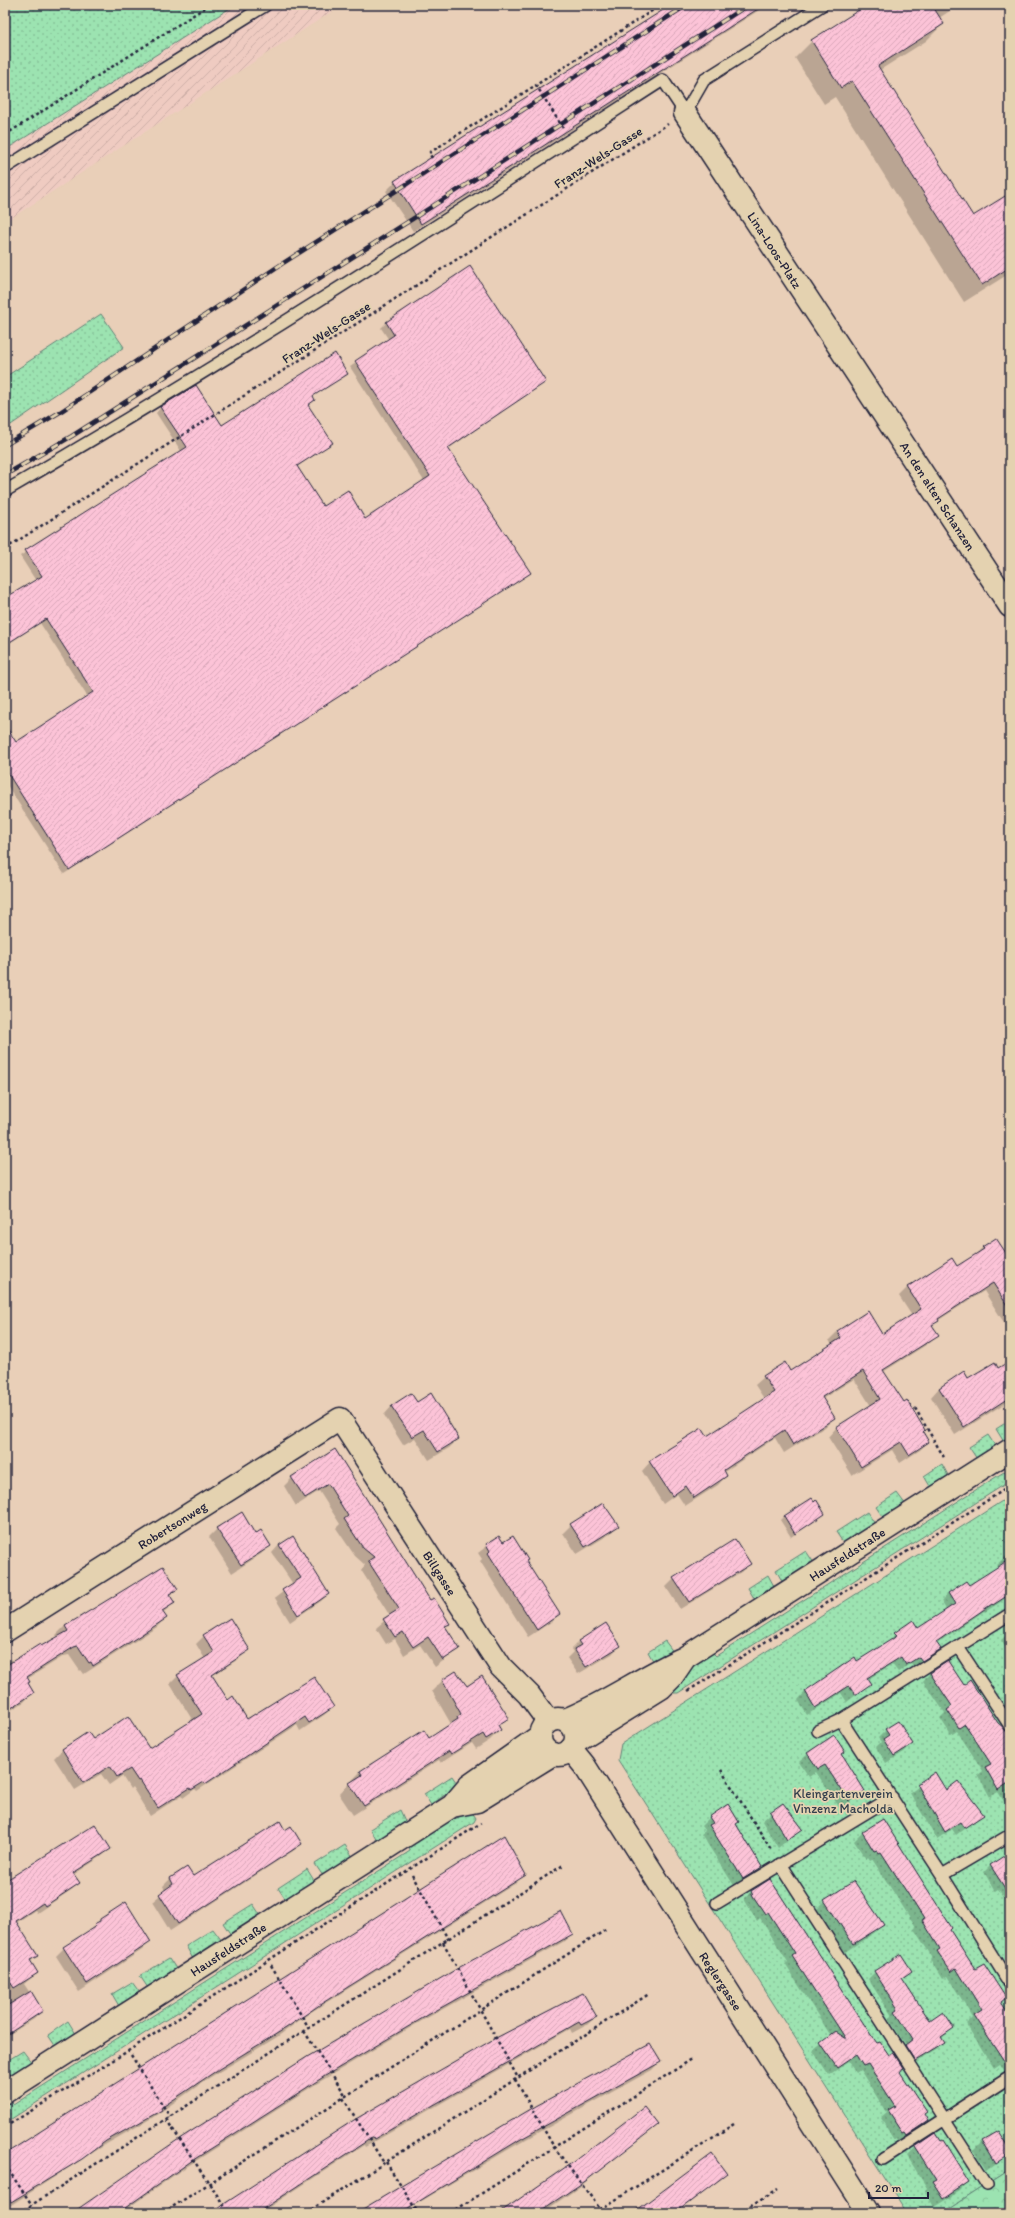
<svg xmlns="http://www.w3.org/2000/svg" width="1015" height="2218" viewBox="0 0 1015 2218" font-family="Itim,sans-serif">
	<style>
		.industrial { fill: url(#industrial-furrows) }
		.grass { fill: url(#grass-dots); stroke: #5f8276 }
		.forest { fill: url(#forest-crowns); stroke: #5f8276 }
		.shadow { fill: #0003 }
		.building { fill: url(#building-hatch); stroke: #22223b }
		.lines { fill: none; stroke-linecap: round; stroke-linejoin: round }
		.service-casing { stroke: #22223b; stroke-width: 14 }
		.minor-casing { stroke: #22223b; stroke-width: 25 }
		.tertiary-casing { stroke: #22223b; stroke-width: 25 }
		.path { stroke: #22223b; stroke-width: 2.5; stroke-dasharray: 3 3; stroke-linecap: butt }
		.service { stroke: #e4d2b0; stroke-width: 11 }
		.minor { stroke: #e4d2b0; stroke-width: 22 }
		.tertiary { stroke: #e4d2b0; stroke-width: 22 }
		.rail-casing { stroke: #22223b; stroke-width: 4.5 }
		.rail { stroke: #e4d2b0; stroke-width: 3; stroke-dasharray: 9; stroke-linecap: butt }
		.labels { text-anchor: middle; stroke-width: 3.5; stroke-linejoin: round; paint-order: stroke }
		.street-label { font-size: 13px; fill: #22223b; stroke: #e4d2b0 }
		.park-label { font-size: 13px; fill: #343f4d; stroke: #e4d2b0 }
	</style>
	<defs>
		<pattern id="industrial-furrows" width="10" height="10" patternUnits="userSpaceOnUse"><rect width="10" height="10" fill="#efcbc1"/><path d="M-1 1l2-2M0 10L10 0M9 11l2-2" fill="none" stroke="#cdaea7"/></pattern>
		<pattern id="grass-dots" width="8" height="8" patternUnits="userSpaceOnUse"><rect width="8" height="8" fill="#9ce3b1"/><path d="M2 2h.1M6 6h.1" fill="none" stroke="#86c299" stroke-width="1.8" stroke-linecap="round"/></pattern>
		<pattern id="forest-crowns" width="20" height="18" patternUnits="userSpaceOnUse"><rect width="20" height="18" fill="#9ce3b1"/><path d="M2 6a3 3 0 1 1 6 0M12 15a3 3 0 1 1 6 0" fill="none" stroke="#86c299"/></pattern>
		<pattern id="building-hatch" width="6" height="6" patternUnits="userSpaceOnUse"><rect width="6" height="6" fill="#fcc3d7"/><path d="M-1 1l2-2M0 6l6-6M5 7l2-2" fill="none" stroke="#d8a7b9"/></pattern>
	</defs>
	<rect width="100%" height="100%" fill="#e9cfb8"/>
	<filter id="ink" filterUnits="userSpaceOnUse"><feTurbulence type="fractalNoise" baseFrequency=".025" numOctaves="2"/><feDisplacementMap in="SourceGraphic" scale="8" xChannelSelector="R" yChannelSelector="G"/><feConvolveMatrix kernelMatrix="1 2 1 2 8 2 1 2 1" color-interpolation-filters="sRGB"/></filter>
	<g filter="url(#ink)">
		<path class="industrial" d="M5 5H342L5 222Z"/>
		<path class="grass" d="M5 5H235L5 150Z
			M101 314 124 347 5 429V377Z
			M1010 1420V1438L1004 1442 996 1429Z
			M988 1435 996 1447 977 1459 969 1447Z
			M942 1464 949 1477 931 1488 924 1476Z
			M1010 1468V1481L678 1693H673L671 1690C684 1675 695 1661 712 1652L716 1656Z
			M897 1493 906 1505 884 1519 876 1507Z
			M1010 1496V2169L942 2213H907L618 1760 621 1744Z
			M867 1512 875 1524 844 1544 836 1532Z
			M806 1551 814 1563 783 1583 776 1570Z
			M768 1575 775 1588 755 1600 748 1588Z
			M665 1641 674 1653 655 1664 648 1652Z
			M452 1776 458 1785 431 1805 424 1794Z
			M400 1810 406 1823 377 1841 370 1829Z
			M471 1811 476 1818 474 1822 5 2123V2104L9 2101 13 2105 410 1851 409 1846 438 1827Z
			M345 1845 353 1857 323 1876 315 1864Z
			M307 1869 315 1882 286 1900 278 1888Z
			M253 1904 261 1916 231 1935 223 1923Z
			M213 1929 222 1941 193 1959 186 1946Z
			M169 1958 177 1970 148 1988 140 1976Z
			M132 1982 140 1993 119 2006 112 1994Z
			M68 2021 76 2034 56 2047 48 2035Z
			M23 2051 32 2063 5 2080V2062Z"/>
		<path class="forest" d="M1010 2169V2213H942Z"/>
		<path class="shadow" d="M672 5H767L413 231 386 191 395 182Z
			M869 5H959L939 18 943 24 926 41 880 70 973 218 1010 194V273L964 302 835 97 824 104 795 58 812 41Z
			M470 268 545 382 448 449 530 573 64 874 5 782V727L15 743 87 696 40 623 5 646V595L7 598 36 581 20 556 181 451 156 413 161 407 222 426 347 373 312 397 314 400 307 406 331 443 297 467 322 507 365 520 424 481 350 367 389 340 381 328 386 323Z
			M983 1247 1010 1259V1332L984 1291 937 1321 932 1326 937 1334 929 1343 883 1372 928 1442 920 1450 900 1463 892 1450 852 1475 828 1437 836 1428 871 1406 854 1379 822 1399 834 1418 825 1427 784 1453 775 1438 724 1472 726 1476 718 1485 685 1506 677 1494 663 1504 642 1471 650 1462 707 1438 765 1400 755 1385 764 1377 790 1372 832 1345 829 1340 837 1332 882 1335 912 1316 899 1296 907 1288 952 1259 957 1267 974 1256Z
			M1010 1362V1400L955 1435 931 1397 939 1388 998 1370Z
			M416 1404 458 1439 449 1448 429 1460 415 1438 403 1445 384 1415 392 1406Z
			M335 1451 430 1602 449 1623 445 1627 459 1649 435 1667 420 1645 404 1655 395 1639 386 1644 376 1628 390 1616 361 1570 365 1565 355 1556 336 1528 340 1524 319 1491 296 1506 284 1486 292 1478Z
			M603 1504 617 1526 610 1534 577 1554 563 1533 571 1525Z
			M824 1514 791 1537 780 1520 784 1516Z
			M217 1529 255 1535 269 1546 261 1554 232 1573 209 1537Z
			M499 1537 503 1544 525 1562 559 1614 551 1622 528 1637 480 1561 482 1559 478 1553Z
			M279 1545 328 1594 321 1601 290 1622 275 1598 293 1584 272 1553Z
			M1010 1553V1593L1002 1601 985 1612 984 1611 936 1644 939 1649 931 1657 914 1668 911 1664 898 1672 892 1664 867 1680 870 1684 847 1702 841 1693 807 1715 798 1700 805 1692 855 1658 857 1662 888 1643 895 1634 918 1629 947 1611 941 1601 948 1593 969 1587 998 1568 996 1565Z
			M749 1564 741 1572 680 1609 666 1587 674 1579Z
			M163 1568 176 1589 169 1596 173 1603 163 1613 165 1618 157 1627 84 1674 81 1670 80 1671 69 1655 64 1656 27 1679V1684L32 1693 24 1702 5 1714V1663L11 1659 13 1662 58 1638 56 1635 65 1626Z
			M1010 1632V1655L1001 1640Z
			M204 1636 248 1650 240 1658 212 1676 228 1701 247 1720 333 1707 324 1715 300 1731 297 1725 197 1791 195 1789 183 1798 182 1795 150 1816 132 1787 130 1789 122 1776 109 1785 101 1774 75 1790 54 1758 62 1750 88 1733 93 1740 148 1749 193 1721 170 1684 178 1676 205 1659 196 1644Z
			M579 1641 619 1646 612 1654 578 1674 567 1658 573 1652 571 1649Z
			M456 1672 466 1688 507 1718 498 1727 500 1730 490 1740 476 1749 472 1743 441 1763 439 1760 353 1815 339 1794 360 1772 429 1739 451 1724 432 1691 442 1681Z
			M930 1673 964 1686 1004 1731 1009 1733 1002 1720 1010 1712V1811L998 1792 990 1797 978 1775 983 1771 957 1731 951 1735 940 1718 945 1713 923 1681Z
			M886 1730 912 1744 904 1752 886 1763 876 1747 881 1742 878 1738Z
			M808 1754 841 1755 861 1793 840 1809 816 1772 809 1777 799 1762Z
			M935 1774 946 1791 982 1815 956 1835 952 1829 937 1839 910 1793Z
			M771 1813 801 1829 778 1848 762 1821Z
			M710 1817 761 1867 753 1875 735 1887 701 1834 705 1831 701 1826Z
			M883 1820 949 1930 975 1971 1010 2018V2080L1000 2065 994 2069 983 2052 966 2024 973 2017 947 1976 942 1979 930 1960 932 1957 914 1929 916 1927 872 1859 870 1860 868 1857 866 1859 854 1841 862 1833Z
			M285 1831 301 1844 293 1851 170 1931 152 1902 165 1891 163 1886 170 1879 187 1868 192 1877Z
			M109 1848 102 1856 73 1875 79 1883 71 1890 37 1913 35 1910 16 1923 37 1955 30 1962 37 1973 24 1984 42 2011 34 2019 5 2037V1882Z
			M1010 1855V1906L998 1889 995 1891 984 1872 991 1865Z
			M524 1874 516 1883 311 2012 277 2037 209 2078 152 2118 96 2150 5 2209V2155Z
			M751 1892 899 2071 926 2112 923 2115 927 2121 920 2129 899 2142 897 2138 895 2140 881 2118 887 2113 860 2070 856 2073 848 2062 829 2075 813 2051 831 2036 785 1964 788 1962 760 1918 757 1921 744 1899Z
			M825 1901 883 1924 874 1933 845 1952 817 1909Z
			M100 1920 150 1942 142 1950 79 1992 56 1956 64 1948 88 1932Z
			M572 1934 563 1942 418 2023 316 2084 180 2171 121 2213H74Z
			M911 1971 902 1979 929 2023 953 2028 941 2039 943 2043 936 2050 908 2067 898 2053 906 2045 889 2019 892 2016 868 1979 875 1972Z
			M595 2017 587 2025 572 2033 570 2029 365 2147 364 2145 260 2213H211L494 2040Z
			M660 2061 652 2070 511 2148 401 2213H358L536 2107Z
			M656 2125 578 2188 542 2213H502Z
			M997 2132 1010 2153 987 2170 974 2150 983 2141Z
			M936 2134 968 2182 960 2191 934 2207 925 2191 927 2188 907 2156 915 2148Z
			M726 2174 676 2213H635Z"/>
		<path class="building" d="M671 5H764L421 224 394 181Z
			M867 5H932L944 24 878 66 973 216 1010 193V267L982 285 852 81 841 88 811 40Z
			M470 266 546 382 448 448 531 573 69 870 5 769V725L16 742 93 692 46 619 5 645V598L42 576 25 550 187 447 160 407 196 385 222 425 335 353 348 374 313 396 315 400 308 405 333 443 297 466 323 506 348 490 365 519 430 476 355 361 394 335 386 322Z
			M996 1238 1010 1259V1310L993 1283 938 1319 939 1321 932 1325 939 1335 883 1370 904 1402 907 1400 925 1430 923 1432 929 1442 909 1455 901 1442 861 1467 836 1427 880 1399 863 1371 822 1397 835 1418 793 1445 784 1430 724 1470 727 1476 694 1498 686 1486 672 1496 649 1461 702 1428 707 1436 774 1392 763 1376 785 1362 790 1371 841 1338 837 1331 868 1311 882 1334 921 1309 907 1287 952 1258 957 1266 984 1249 982 1247Z
			M1010 1361V1397L964 1427 939 1388 964 1371 968 1378 995 1362 998 1368Z
			M411 1393 417 1402 431 1393 459 1439 438 1452 424 1430 412 1437 391 1406Z
			M335 1449 430 1600 434 1598 450 1624 445 1626 460 1649 443 1660 428 1637 413 1647 403 1632 395 1637 383 1619 399 1609 368 1561 374 1557 363 1548 344 1519 348 1516 328 1484 305 1498 291 1477Z
			M812 1498 814 1501 816 1499 825 1514 795 1534 784 1516Z
			M603 1503 619 1526 585 1547 570 1524Z
			M242 1512 255 1534 261 1530 271 1546 241 1565 216 1528Z
			M293 1536 329 1594 298 1615 282 1590 301 1578 279 1545Z
			M499 1536 503 1542 513 1536 528 1560 526 1561 560 1614 537 1630 488 1553 490 1551 486 1544Z
			M735 1539 751 1564 689 1602 673 1578Z
			M1010 1559V1594L993 1605 992 1604 936 1642 941 1649 922 1661 919 1657 906 1665 901 1657 867 1678 871 1684 855 1695 849 1686 815 1708 805 1691 855 1657 857 1661 897 1636 894 1633 913 1620 918 1628 955 1604 948 1593 966 1581 969 1585Z
			M163 1566 178 1589 169 1594 175 1603 162 1611 167 1618 93 1666 91 1662 89 1663 78 1646 74 1647 27 1677 30 1682 28 1683 34 1693 5 1712V1666L40 1644 41 1646 68 1631 65 1626Z
			M230 1618 250 1650 212 1675 228 1700 233 1696 247 1719 314 1677 334 1707 309 1723 305 1717 205 1784 204 1782 191 1790 190 1788 158 1808 140 1780 138 1781 130 1769 117 1777 110 1766 83 1783 62 1749 88 1732 93 1739 128 1716 149 1748 202 1714 177 1675 214 1652 203 1635Z
			M606 1623 621 1646 586 1667 574 1649 581 1645 578 1641Z
			M948 1661 964 1685 970 1680 998 1723 1010 1733V1782L998 1790 985 1767 991 1764 965 1724 959 1728 947 1710 952 1706 930 1673Z
			M456 1671 467 1686 482 1676 509 1718 498 1725 501 1730 486 1739 483 1734 451 1754 449 1751 364 1806 349 1783 362 1775 360 1771 424 1730 429 1738 458 1719 457 1717 461 1714 442 1680Z
			M898 1721 913 1744 894 1756 883 1739 889 1735 885 1729Z
			M834 1735 845 1752 842 1754 865 1791 849 1801 825 1765 818 1769 807 1753Z
			M935 1772 946 1790 958 1781 984 1815 964 1828 960 1822 945 1832 917 1784Z
			M783 1803 803 1829 787 1840 770 1812Z
			M728 1804 739 1822 736 1824 762 1867 743 1879 709 1825 713 1823 709 1817Z
			M883 1819 952 1928 950 1930 975 1969 984 1964 1006 1998 1001 2002 1010 2016V2070L974 2015 982 2010 956 1968 951 1972 937 1951 940 1949 922 1920 924 1919 881 1852 879 1853 877 1850 874 1851 862 1832Z
			M280 1821 285 1830 291 1826 302 1844 178 1924 159 1894 173 1884 170 1878 187 1867 193 1876Z
			M95 1824 111 1849 73 1873 80 1883 45 1906 43 1903 16 1921 38 1956 30 1960 38 1973 14 1988 5 1974V1881Z
			M504 1835 526 1875 321 2004 286 2028 219 2069 161 2108 162 2110 106 2141 82 2159 11 2202 5 2192V2154Z
			M1010 1852V1896L990 1865Z
			M770 1879 871 2035 877 2043 880 2042 889 2055 893 2052 903 2068 900 2072 927 2112 924 2114 928 2121 907 2135 905 2132 903 2133 888 2110 895 2106 868 2064 863 2066 856 2055 837 2068 820 2043 835 2032 846 2039 792 1956 795 1954 768 1912 765 1914 753 1896 751 1891Z
			M854 1881 884 1925 853 1944 824 1900Z
			M126 1902 151 1942 87 1984 63 1947 96 1926 94 1924 100 1921V1919Z
			M561 1911 573 1934 428 2015 325 2076 190 2162 118 2213H72L176 2141 307 2057 460 1967Z
			M901 1954 912 1971 902 1978 930 2021 943 2012 954 2028 941 2037 945 2043 915 2061 905 2045 913 2039 895 2011 898 2009 874 1971Z
			M31 1991 43 2011 5 2036V2007Z
			M583 1993 597 2017 581 2025 579 2022 374 2139 373 2137 257 2213H210L354 2120 494 2039Z
			M650 2044 661 2062 521 2139 400 2213H356L536 2106Z
			M644 2107 658 2125 587 2180 537 2213H499L573 2162Z
			M998 2131 1010 2150V2154L996 2163 982 2140Z
			M936 2133 941 2141 943 2140 969 2182 943 2199 932 2182 936 2180 915 2147Z
			M712 2154 727 2174 675 2213H633Z"/>
		<g class="lines">
			<g class="service-casing">
				<path id="service" d="M5 168 266 5
					M5 491C229 361 446 220 663 80L685 113 704 80 822 5
					M958 1647 1010 1726
					M841 1720 942 1875 1010 1984
					M818 1731 841 1720 1010 1614
					M780 1864 987 2185
					M942 1875 1010 1835
					M717 1903 892 1797
					M883 2159 1010 2077"/>
			</g>
			<g class="minor-casing">
				<path id="minor" d="M685 113 1010 606
					M5 1631 340 1419 501 1667 529 1695 548 1721
					M571 1749 584 1765 869 2213"/>
			</g>
			<g class="tertiary-casing">
				<path id="tertiary" d="M540 1737a18 18 0 1 1 36 0a18 18 0 1 1-36 0Z
					M565 1720C607 1703 643 1676 684 1658L1010 1450
					M576 1741 661 1688 671 1678 684 1659
					M452 1806 477 1801 553 1754
					M5 2092 452 1806 469 1786 540 1736"/>
			</g>
			<path class="path" d="M778 5V6
				M563 128 536 85 661 5
				M5 135 209 5
				M432 158 429 153 536 85
				M5 549 668 124
				M915 1408 945 1459
				M688 1691 1010 1486
				M721 1770 772 1851
				M412 1875 448 1939
				M443 1942 518 2078
				M271 1965 309 2028
				M304 2031 346 2096
				M131 2055 170 2117
				M515 2079 554 2147 603 2213
				M343 2098 384 2163
				M166 2119 229 2213
				M5 2127 128 2051 481 1823
				M386 2162 418 2213
				M5 2165 32 2205
				M28 2207 32 2213
				M19 2213 565 1864
				M163 2213 607 1929
				M306 2213 649 1994
				M451 2213 692 2059
				M595 2213 734 2124
				M740 2213 777 2190"/>
			<use href="#service" class="service"/>
			<use href="#minor" class="minor"/>
			<use href="#tertiary" class="tertiary"/>
			<g class="rail-casing">
				<path id="rail" d="M5 445 60 412 277 267 687 5
					M5 475 72 436 748 5"/>
			</g>
			<use href="#rail" class="rail"/>
		</g>
	</g>
	<g class="labels">
		<g class="street-label">
			<text transform="translate(598 157) rotate(-33)" y="5">Franz-Wels-Gasse</text>
			<text transform="translate(775 250) rotate(57)" y="5">Lina-Loos-Platz</text>
			<text transform="translate(326 332) rotate(-33)" y="5">Franz-Wels-Gasse</text>
			<text transform="translate(938 496) rotate(57)" y="5">An den alten Schanzen</text>
			<text transform="translate(172 1525) rotate(-32)" y="5">Robertsonweg</text>
			<text transform="translate(847 1554) rotate(-33)" y="5">Hausfeldstraße</text>
			<text transform="translate(440 1573) rotate(57)" y="5">Billgasse</text>
			<text transform="translate(228 1949) rotate(-33)" y="5">Hausfeldstraße</text>
			<text transform="translate(721 1981) rotate(57)" y="5">Reglergasse</text>
		</g>
		<g class="park-label">
			<text x="843" y="1798">Kleingartenverein<tspan x="843" dy="15">Vinzenz Macholda</tspan></text>
		</g>
	</g>
	<rect width="1015" height="2218" fill="none" stroke="#e4d2b0" stroke-width="20"/>
	<rect x="10" y="10" width="995" height="2198" fill="none" stroke="#22223b" stroke-width="1.5" filter="url(#ink)"/>
	<path d="M869 2192v6h59v-6" fill="none" stroke="#22223b" stroke-width="2"/>
	<text x="875" y="2192" font-size="12" fill="#22223b" stroke="#e4d2b0" stroke-width="3" paint-order="stroke">20 m</text>
</svg>
